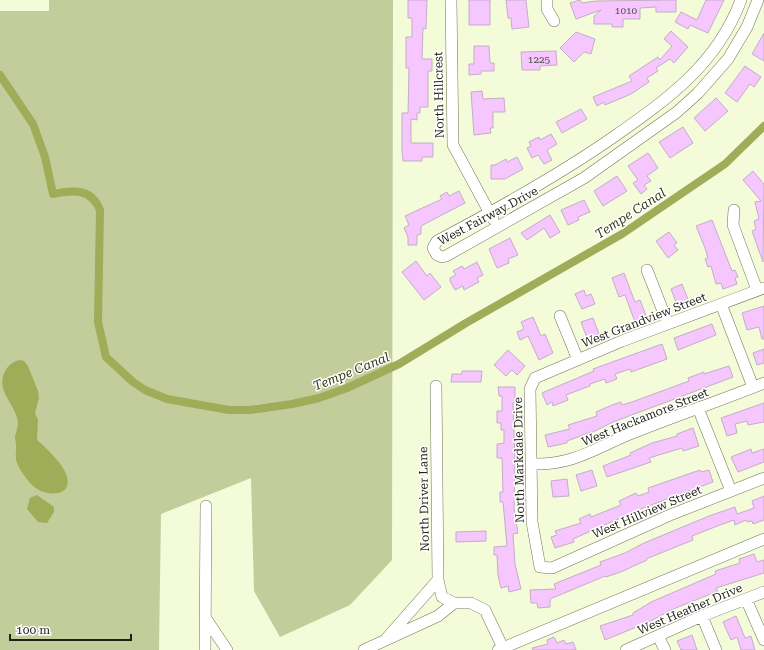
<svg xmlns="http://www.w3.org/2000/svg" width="764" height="650" viewBox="0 0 764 650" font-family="'Roboto Serif',serif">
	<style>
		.green { fill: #c3cc9b }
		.water { fill: #9fac58 }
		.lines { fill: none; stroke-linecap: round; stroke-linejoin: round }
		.canal { stroke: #9fac58; stroke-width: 8 }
		.building { fill: #f5c7fe; stroke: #c4adc8 }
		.minor-casing { stroke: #6f7557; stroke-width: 12 }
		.minor { stroke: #fff; stroke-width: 11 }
		.labels { text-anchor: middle; stroke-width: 3; stroke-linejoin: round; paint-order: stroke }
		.number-label { font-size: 10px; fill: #544a4f }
		.street-label { font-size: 12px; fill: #1f2115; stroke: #fff }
		.water-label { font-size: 13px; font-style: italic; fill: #373c18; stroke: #fff }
	</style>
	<rect width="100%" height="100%" fill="#f4fbd9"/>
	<path class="green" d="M49 0H393L392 560 350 605 280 637 254 591 251 478 161 514 159 650H0V11H49Z"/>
	<path class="water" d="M19 360 24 361 28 366 38 391 39 398 35 413 38 420 37 440C46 448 64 464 67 477 72 499 44 496 33 486 27 480 16 466 16 458 15 454 17 450 16 446 16 442 15 440 15 437 16 432 18 426 18 422 16 409 6 399 3 388 0 376 7 363 19 360Z
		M37 495 54 507V512L47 523 38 522 27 509 30 498Z"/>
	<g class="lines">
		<path class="canal" d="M0 75 33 124 45 157 53 194C74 190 91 188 100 210L98 322 106 357 133 382 145 390 167 399 229 410H250L292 404 319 398 347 388 399 364 466 323 622 234 725 164 764 126"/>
	</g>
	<path class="building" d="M408 0H427L426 29 423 28 422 59H432V71H428V107H420V113H417V120L411 119V143H433V157H422V161H403L402 149V113H408L409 68H406V37H412V18H408Z
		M469 0H490V25H469Z
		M506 0H526L529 27 512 29 511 18H508Z
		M580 0 582 3 596 1 676 0V12H656V7L640 8V19H623V27H612V24H594V16L601 10 576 19 570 3Z
		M706 0H724L708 33 690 25 688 29 675 22 681 12 697 20Z
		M671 31 688 47 674 63 670 59 656 68 658 71 647 78 649 82 631 94 605 105 604 102 597 106 593 97 632 81 629 76 658 57 660 60 672 46 664 39Z
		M576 32 595 39 591 54 584 52 574 62 560 48Z
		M764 33V61L752 54Z
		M474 46H489L490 63H494V71H481V74L469 75V64H474Z
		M556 51 557 65 540 66V70H522L521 52Z
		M745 66 761 77 754 87 750 84 737 102 725 93Z
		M482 91 483 99 504 98 505 112H493V128H490L491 133 474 135 471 92Z
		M716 98 728 111 705 131 694 118Z
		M581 109 587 119 562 133 556 122Z
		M683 127 693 143 670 158 659 142Z
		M551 134 557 144 547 150 552 160 544 164 538 155 532 158 527 148 531 146 529 142 539 137 540 140Z
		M648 153 658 168 647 176 651 181 644 185 647 189 641 194 633 183 638 180 628 166Z
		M517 157 523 169 505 179H491V165H495L506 159 507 162Z
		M753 171 764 184 763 262 752 231 756 229 754 221 759 219 755 202 761 201 743 180Z
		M617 176 627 191 603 206 594 191Z
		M459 191 465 203 421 226V234L417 235V245H408V237L404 228 409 225 405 216 442 199 440 196 447 192 449 196Z
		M584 200 590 212 578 217 579 220 568 225 561 210Z
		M550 215 560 232 550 238 544 228 527 240 521 233Z
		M712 220 732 271 735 270 738 277 735 278 737 284 723 289 721 283 716 284 711 266 708 267 705 259 708 258 705 248 696 226Z
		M669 232 677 243 674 245 678 250 668 258 656 241Z
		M510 238 518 255 508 259 509 263 497 268 489 249Z
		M416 261 427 276 430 273 441 287 424 300 402 272Z
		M477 262 483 275 477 278 479 282 464 290 463 286 455 290 450 281V278L456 275 453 271 462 266 464 269Z
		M624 273 635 302 640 300 647 318 635 322 625 295 619 297 612 278Z
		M682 284 689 302 678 307 671 289Z
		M584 290 586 296 591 294 595 304 582 309 575 294Z
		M764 306V339H762L759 327 747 330 742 313Z
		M533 317 541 336 545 334 553 353 539 360 528 336 520 340 517 332 524 329 521 322Z
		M593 318 599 334 587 338 581 322Z
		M712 324 716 335 678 350 674 338Z
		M662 344 667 359 631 372 630 369 615 374 617 379 606 383 605 379 590 384V386L566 395 568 400 553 406 552 402 547 405 542 393 594 371 593 369Z
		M764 349V363L757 365 753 353Z
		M508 350 525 366 517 375 512 370 506 376 494 365Z
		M729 366 733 377 613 422 591 433V432L567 441V443L548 447 545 435 570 429 568 425 597 416 596 412 612 405 621 402 622 405 632 402 689 381 688 378 704 372V374Z
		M462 371H482L481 382H451L452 374H462Z
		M498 387H515V403H513L515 458 514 508 518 533 513 534 515 564 521 589 509 592 508 586 501 588 498 575 497 555H494V547L507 546 503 502H500V492H503L502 458H497V444L504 443V430H501V423H497V411H502V396H499Z
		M764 403V422L748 425 747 421 735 424 737 433 727 436 721 418Z
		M693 428 699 446 683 451 682 448 649 458 651 462 607 477 603 466 631 455 630 453 652 443 677 436V434Z
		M751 449 752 453 764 449V462L738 472 731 457Z
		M592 470 597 486 581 491 576 475Z
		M700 470 701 472 709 470 713 482 643 508 573 539 574 542 555 548 551 537 557 535 555 531 581 523 579 519 590 514 591 517 621 505 619 501 636 493 638 496 649 492 648 488Z
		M567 479 569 496 553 497 551 481Z
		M764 496V520L753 524 752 521 747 522 746 520 735 525 734 520 720 525 692 536 693 540 646 559 647 560 623 571 606 577 605 576 550 599V607L538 608 537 603H531L530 590 556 589 554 584 601 565 600 562 625 553 644 543 709 516 735 507 737 514 754 508 752 501Z
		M486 531V541L456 542V532Z
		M754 554 757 562 764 560V573L716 588 718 591 671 610 651 621 605 640 600 626 633 615V613L651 602 716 574 715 571 740 563 739 559Z
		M736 616 745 638 751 636 755 650H741L737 637 731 640 723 622Z
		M692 635 697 650H681L677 641Z
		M554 637 557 643 564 640 566 644 573 642 576 650H533L532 648 548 644 547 640Z"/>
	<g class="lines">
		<g class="minor-casing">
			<path id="minor" d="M451 0 453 145 493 219
				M547 0V9L554 21
				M741 0C717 64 669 98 615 136 559 175 498 209 437 241L433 248 437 255 442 257 446 256 584 178 677 112 698 93 728 59 747 27 758 0
				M734 210 733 225 757 290
				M647 270 668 324
				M764 288 622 341 535 378 530 389 532 522 540 567 552 568 670 515 764 478
				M721 304 753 387
				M560 316 578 360
				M436 386 438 580 442 597 454 603
				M698 408 731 491
				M533 464C573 465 594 449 630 434 674 416 720 401 764 383
				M746 599 764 640
				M702 616 716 650
				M205 617 227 650
				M658 636 665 650
				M387 638 438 580
				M205 650 206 506
				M364 650 438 616 454 603H471L485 610 504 650
				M498 650 764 539
				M626 650 702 616 764 592"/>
		</g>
		<use href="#minor" class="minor"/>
	</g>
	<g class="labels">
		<g class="number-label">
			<text x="626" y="14">1010</text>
			<text x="539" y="63">1225</text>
		</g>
		<g class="street-label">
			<text transform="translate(439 95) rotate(-91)" y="4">North Hillcrest</text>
			<text transform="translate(488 216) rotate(-28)" y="4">West Fairway Drive</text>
			<text transform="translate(644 320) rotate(-21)" y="4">West Grandview Street</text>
			<text transform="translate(645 417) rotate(-22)" y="4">West Hackamore Street</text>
			<text transform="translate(519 460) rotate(-91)" y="4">North Markdale Drive</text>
			<text transform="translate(424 499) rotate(-91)" y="4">North Driver Lane</text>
			<text transform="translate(647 512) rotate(-23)" y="4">West Hillview Street</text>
			<text transform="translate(690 609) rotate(-23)" y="4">West Heather Drive</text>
		</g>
		<g class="water-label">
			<text transform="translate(630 213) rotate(-33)" y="5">Tempe Canal</text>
			<text transform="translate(351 371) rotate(-22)" y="5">Tempe Canal</text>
		</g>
	</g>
	<path d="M10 634v6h121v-6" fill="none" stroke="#1f2115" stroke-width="2"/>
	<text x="16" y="634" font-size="12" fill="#1f2115" stroke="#ffffff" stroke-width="3" paint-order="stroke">100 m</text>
</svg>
